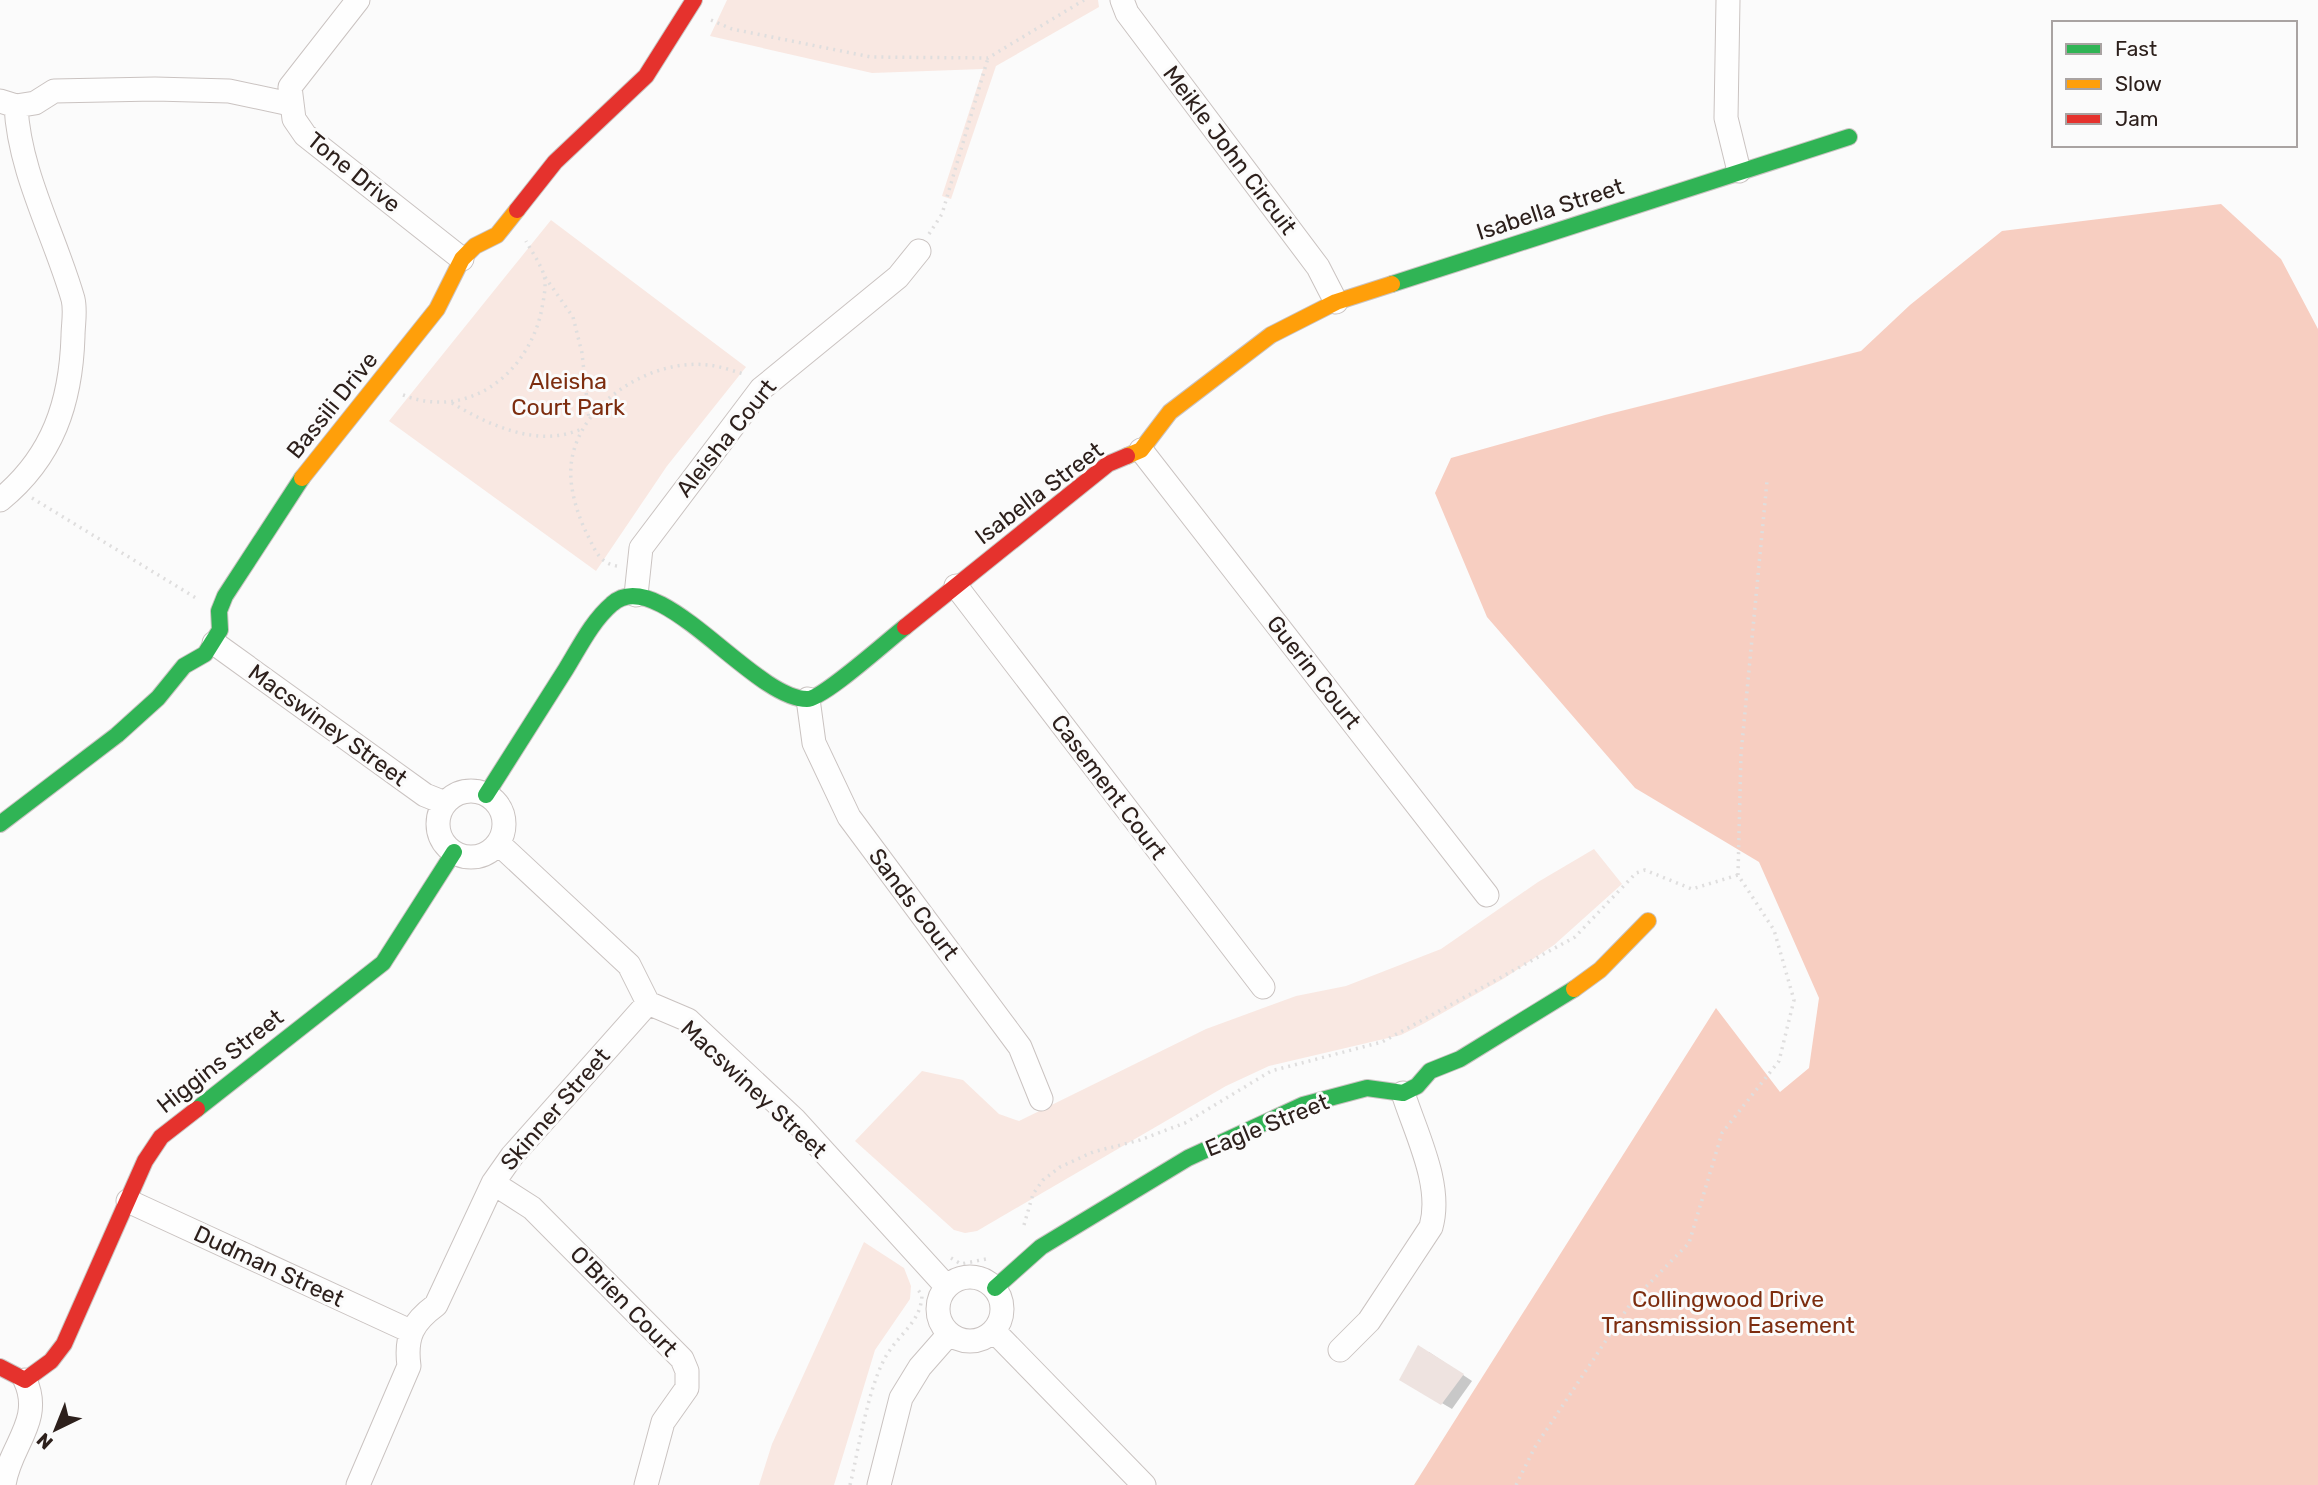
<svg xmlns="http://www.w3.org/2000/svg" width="2318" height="1485" viewBox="0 0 2318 1485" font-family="Rubik,sans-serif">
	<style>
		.green { fill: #f9e8e2 }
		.forest { fill: #f7cec1 }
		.shadow { fill: #0003 }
		.building { fill: #eee3e0 }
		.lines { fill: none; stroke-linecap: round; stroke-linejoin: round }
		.street-casing { stroke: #cac3c1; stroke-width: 25 }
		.fast-casing { stroke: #cac3c1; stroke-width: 18 }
		.slow-casing { stroke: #cac3c1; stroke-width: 18 }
		.jam-casing { stroke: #cac3c1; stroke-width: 18 }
		.path { stroke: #dfdede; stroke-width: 3.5; stroke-dasharray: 2 5; stroke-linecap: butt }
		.street { stroke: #fefefe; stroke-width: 23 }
		.fast { stroke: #30b455; stroke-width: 16 }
		.slow { stroke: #ff9f0a; stroke-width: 16 }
		.jam { stroke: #e5322d; stroke-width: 16 }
		.labels { text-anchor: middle; stroke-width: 6; stroke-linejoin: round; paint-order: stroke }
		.street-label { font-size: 23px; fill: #2d201c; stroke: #fbfbfb }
		.park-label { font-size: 23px; fill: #7d2d0f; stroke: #fbfbfb }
	</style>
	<rect width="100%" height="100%" fill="#fbfbfb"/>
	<path class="green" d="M727 0H1098L1099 7 996 66 951 199 942 196 983 69 872 73 710 36Z
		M551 220 746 367 667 466 596 571 389 421Z
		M1594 849 1622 884 1554 945 1503 979 1423 1024 1401 1035 1269 1066 1226 1086 977 1231 965 1233 954 1230 855 1141 922 1071 963 1080 999 1114 1019 1121 1206 1029 1296 996 1346 986 1441 949 1538 882Z
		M864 1242 904 1268 911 1286 910 1299 875 1350 834 1485H759L772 1444Z"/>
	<path class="forest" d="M2221 204 2281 259 2318 329V1485H1414L1716 1008 1780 1092 1809 1068 1819 998 1759 862 1635 788 1487 617 1435 493 1451 458 1605 415 1861 351 1910 305 2002 231Z"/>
	<path class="shadow" d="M1429 1352 1472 1381 1452 1409 1401 1379Z"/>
	<path class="building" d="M1418 1345 1464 1374 1441 1405 1399 1380Z"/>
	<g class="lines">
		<g class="street-casing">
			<path id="street" d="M358 0 290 87 294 119 305 135 462 259
				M1122 0 1127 13 1318 267 1336 302
				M1728 0 1726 118 1739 171
				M0 101 16 106 35 103 54 91 155 89 229 91 290 104
				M1141 450 1487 895
				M0 500C53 457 71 402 73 336 73 325 76 311 73 299 55 236 19 172 16 106
				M956 586 1263 987
				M636 595 641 548 761 389 898 277 919 251
				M214 643 425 795 445 803
				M808 699 814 743 849 817 1020 1047 1041 1099
				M438 824a33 33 0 1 1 66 0a33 33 0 1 1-66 0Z
				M498 843 629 965 648 1003 688 1020 795 1120 947 1287
				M493 1183 532 1208 682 1359 687 1371V1388L663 1422 646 1485
				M128 1201 410 1331
				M938 1309a32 32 0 1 1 64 0a32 32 0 1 1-64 0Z
				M994 1331 1144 1485
				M1340 1350 1369 1321 1431 1227C1443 1185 1416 1134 1403 1093
				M4 1485C9 1446 44 1421 25 1380
				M358 1485 409 1366C405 1336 413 1322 436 1305L493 1183 512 1156 648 1003
				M879 1485 901 1398 920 1367 949 1334"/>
		</g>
		<g class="fast-casing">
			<path id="fast" d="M1392 284 1849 137
				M486 795C513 753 539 711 566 669 579 648 592 621 612 604 658 562 753 699 807 699 823 699 888 640 905 627
				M0 824 117 735 158 698 184 666 205 654 220 630 219 611 225 596 302 478
				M197 1109 383 963 454 852
				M995 1288 1041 1247 1188 1158 1303 1105 1367 1088 1403 1093 1417 1086 1430 1071 1460 1059 1574 989"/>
		</g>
		<g class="slow-casing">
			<path id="slow" d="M1127 456 1141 450 1170 412 1271 335 1336 302 1392 284
				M302 478 437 309 462 259 475 246 497 235 517 210
				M1574 989 1600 970 1648 921"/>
		</g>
		<g class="jam-casing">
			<path id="jam" d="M517 210 555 162 646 76 694 0
				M905 627 1108 464 1127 456
				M0 1367 25 1380 51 1361 64 1344 145 1161 161 1137 197 1109"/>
		</g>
		<path class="path" d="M711 20 732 29 871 57 988 58 1084 0
			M929 234 942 214 988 58
			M545 277 573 317 582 353 589 419
			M403 395C467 420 526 376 541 313 543 302 547 286 544 275 540 263 532 252 526 241
			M452 403C490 426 539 448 581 429
			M32 498 196 598
			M617 566C600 563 596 552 589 538 578 517 569 489 571 466 576 405 650 358 708 365 720 366 733 371 744 374
			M1024 1225 1033 1194 1043 1180 1060 1167 1093 1152 1140 1140 1185 1123 1271 1071 1382 1042 1575 937 1636 873 1645 870 1692 889 1738 875
			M951 1258 961 1264 986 1259
			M850 1485C859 1448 869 1379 890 1350 903 1331 921 1320 922 1295L918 1290
			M1516 1485 1535 1447 1633 1300 1689 1243 1722 1133 1779 1061 1794 1000 1774 930 1738 875 1741 754 1767 481"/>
		<use href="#street" class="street"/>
		<use href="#fast" class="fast"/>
		<use href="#slow" class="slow"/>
		<use href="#jam" class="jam"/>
	</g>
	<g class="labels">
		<g class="street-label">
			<text transform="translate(1230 150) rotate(53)" y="8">Meikle John Circuit</text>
			<text transform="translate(354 172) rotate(39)" y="8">Tone Drive</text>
			<text transform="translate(1550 209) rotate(-18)" y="8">Isabella Street</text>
			<text transform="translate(332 405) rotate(-51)" y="8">Bassili Drive</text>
			<text transform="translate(726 438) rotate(-51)" y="8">Aleisha Court</text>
			<text transform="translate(1039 493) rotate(-37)" y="8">Isabella Street</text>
			<text transform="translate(1314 672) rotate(52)" y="8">Guerin Court</text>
			<text transform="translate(328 725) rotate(36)" y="8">Macswiney Street</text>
			<text transform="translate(1109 787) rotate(53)" y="8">Casement Court</text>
			<text transform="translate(914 904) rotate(53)" y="8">Sands Court</text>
			<text transform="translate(220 1061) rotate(-38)" y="8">Higgins Street</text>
			<text transform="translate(754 1089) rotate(43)" y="8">Macswiney Street</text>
			<text transform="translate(555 1109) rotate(-49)" y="8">Skinner Street</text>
			<text transform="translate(1267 1125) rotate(-22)" y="8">Eagle Street</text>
			<text transform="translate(269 1266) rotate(25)" y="8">Dudman Street</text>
			<text transform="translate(624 1301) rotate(46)" y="8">O'Brien Court</text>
		</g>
		<g class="park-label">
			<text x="568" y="389">Aleisha<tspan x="568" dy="26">Court Park</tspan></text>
			<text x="1728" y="1307">Collingwood Drive<tspan x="1728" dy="26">Transmission Easement</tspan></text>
		</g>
	</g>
	<rect x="2052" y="21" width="245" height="126" fill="#fbfbfb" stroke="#a9a3a2" stroke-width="2"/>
	<rect x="2066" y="44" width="35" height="10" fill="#30b455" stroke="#a9a3a2" stroke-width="2"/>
	<text x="2115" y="56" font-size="21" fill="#2d201c">Fast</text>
	<rect x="2066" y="79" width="35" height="10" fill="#ff9f0a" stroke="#a9a3a2" stroke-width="2"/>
	<text x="2115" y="91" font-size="21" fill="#2d201c">Slow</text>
	<rect x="2066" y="114" width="35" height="10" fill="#e5322d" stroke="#a9a3a2" stroke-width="2"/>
	<text x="2115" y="126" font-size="21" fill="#2d201c">Jam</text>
	<g transform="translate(56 1429) rotate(223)" stroke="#fbfbfb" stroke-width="5" paint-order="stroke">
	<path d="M0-5L12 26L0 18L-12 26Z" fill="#2d201c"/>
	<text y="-10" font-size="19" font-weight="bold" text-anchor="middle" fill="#2d201c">N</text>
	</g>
</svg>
